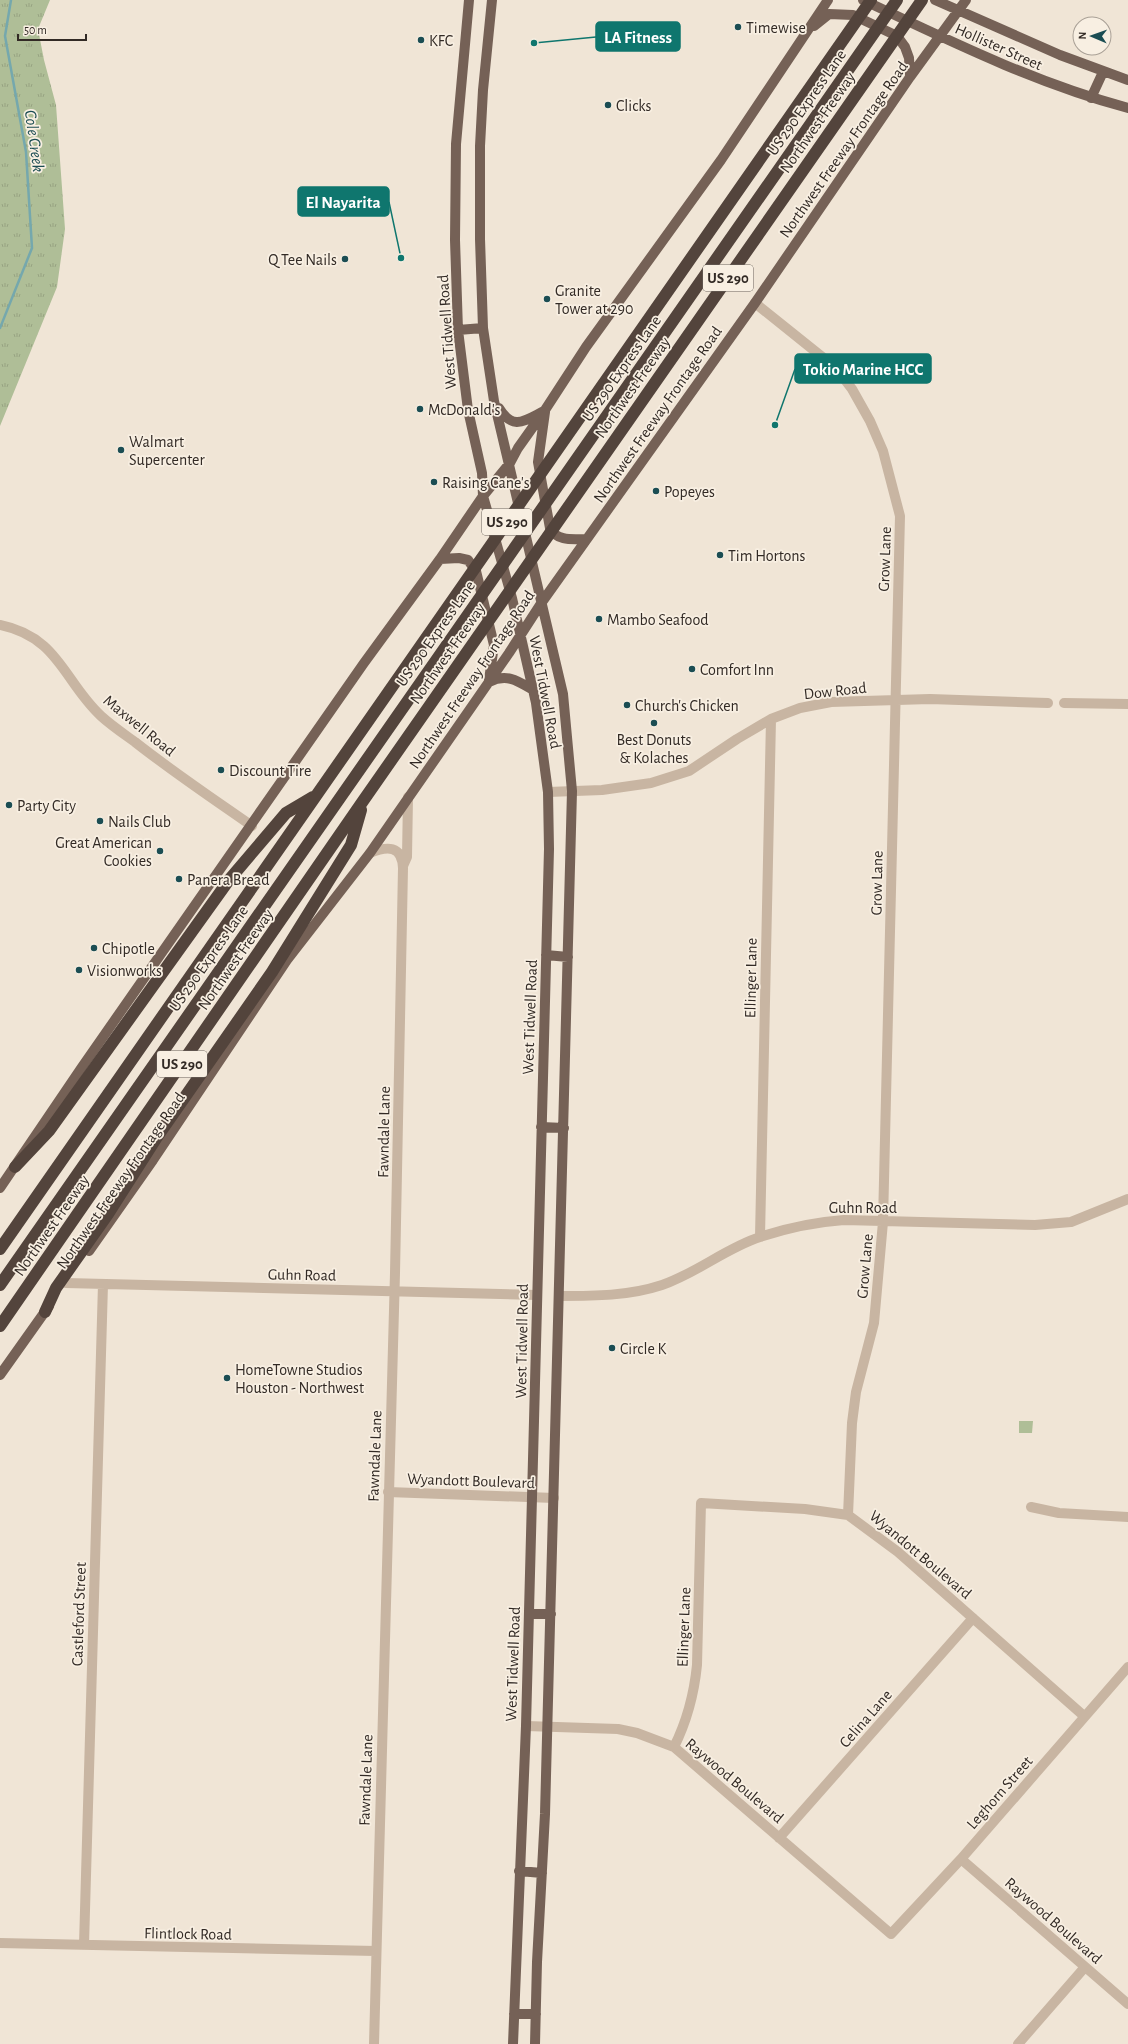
<svg xmlns="http://www.w3.org/2000/svg" width="1128" height="2044" viewBox="0 0 1128 2044" font-family="'Alegreya Sans',sans-serif">
	<style>
		.grass { fill: url(#grass-tufts) }
		.green { fill: #afbe97 }
		.lines { fill: none; stroke-linecap: round; stroke-linejoin: round }
		.stream { stroke: #75a8ad; stroke-width: 2.5 }
		.minor { stroke: #c8b5a2; stroke-width: 10 }
		.major { stroke: #756156; stroke-width: 10 }
		.highway { stroke: #53443c; stroke-width: 12 }
		.poi-dot { fill: #1b4d53; stroke: #f8efe2; stroke-width: 1.5 }
		.labels { text-anchor: middle; stroke-width: 3.5; stroke-linejoin: round; paint-order: stroke }
		.shield { fill: #f8efe2; stroke: #6d655e; stroke-width: 1 }
		.shield-label { font-size: 15px; font-weight: bold; fill: #322a25 }
		.poi-label { font-size: 16px; fill: #322a25; stroke: #f8efe2; text-anchor: start }
		.street-label { font-size: 16px; fill: #322a25; stroke: #f8efe2 }
		.water-label { font-size: 17px; font-style: italic; fill: #1b4d53; stroke: #f8efe2 }
		.leader { fill: none; stroke: #0f766e; stroke-width: 1.5 }
		.callout-dot { fill: #0f766e; stroke: #f8efe2; stroke-width: 1.5 }
		.callout { fill: #0f766e; stroke: #0f766e; stroke-width: 1.5 }
		.callout-label { font-size: 17px; text-anchor: middle; font-weight: bold; fill: #fff }
	</style>
	<defs>
		<pattern id="grass-tufts" width="24" height="20" patternUnits="userSpaceOnUse"><rect width="24" height="20" fill="#afbe97"/><path d="M3 7l-1-3M5 7V3M7 7l1-3M15 17l-1-3M17 17v-4M19 17l1-3" fill="none" stroke="#97a382"/></pattern>
	</defs>
	<rect width="100%" height="100%" fill="#f0e5d6"/>
	<path class="grass" d="M0 0H50L38 29 44 60 56 105 65 229 57 287 0 426Z"/>
	<path class="green" d="M1019 1421H1033L1032 1433H1019Z"/>
	<g class="lines">
		<path class="stream" d="M0 328 32 248 26 152 5 36 11 0"/>
		<path class="minor" d="M755 303 836 368 852 389 870 421 883 451 900 516 883 1222 874 1323 856 1392 852 1423 848 1515
			M0 625C59 637 64 682 101 716 112 726 124 734 135 742 173 772 212 798 252 826
			M1064 703 1128 704
			M548 792 602 790 651 783 689 771 737 739 771 719 800 708 831 702 930 699 1048 703
			M370 853C387 846 402 845 403 868L395 1273 374 2044
			M403 866 407 857 408 797
			M760 1237 771 719
			M66 1283 537 1295
			M560 1296C594 1296 629 1296 662 1285 697 1273 726 1248 760 1237 787 1228 816 1222 844 1220L1035 1225 1071 1222 1128 1199
			M388 1492 554 1498
			M1031 1507 1059 1513 1128 1517
			M526 1726 618 1729 637 1733 674 1747 891 1934 961 1859 1128 1667
			M674 1747C687 1721 694 1695 697 1665L701 1503 805 1509 848 1515 898 1552 1084 1716
			M779 1838 973 1618
			M961 1859 1128 2004
			M0 1943 376 1951
			M84 1945 103 1284
			M1018 2044 1085 1967"/>
		<path class="major" d="M469 0 456 144 455 240 458 330 468 410 482 473 483 496 512 598 536 703 548 792 549 849 526 1726 513 2044
			M492 0 483 90 480 146V239L483 328 494 401 563 694 572 791 545 1814 537 1962 535 2044
			M863 0C950 41 1035 83 1128 108
			M935 0 1060 55 1128 80
			M814 26 829 14 853 15 897 36 905 47 909 58 910 77
			M1091 98 1103 72
			M458 330 483 328
			M499 408C513 431 524 421 544 411
			M545 412 538 462 550 528C557 542 574 539 587 539
			M440 559 459 558 468 560 476 571 494 645 489 680
			M489 682C507 673 518 681 533 690
			M546 955 568 957
			M541 1127 564 1128
			M0 1188 82 1067 364 663 440 559 483 496 510 463 518 448 545 410 586 347 721 160 828 0
			M89 1251 153 1160 287 960 370 853 509 653 542 602 755 303 910 77 966 0
			M0 1375 49 1306
			M529 1614H551
			M519 1871 542 1873
			M514 2014H536"/>
		<path class="highway" d="M15 1167 49 1131 229 880 286 813 313 797
			M0 1249 871 0
			M0 1285 897 0
			M45 1312 56 1288 108 1214 157 1137 272 972 351 845 361 810
			M0 1326 363 801 922 0"/>
	</g>
	<g class="poi-dot">
		<circle cx="738" cy="27" r="4"/>
		<circle cx="421" cy="40" r="4"/>
		<circle cx="608" cy="105" r="4"/>
		<circle cx="345" cy="259" r="4"/>
		<circle cx="547" cy="299" r="4"/>
		<circle cx="420" cy="409" r="4"/>
		<circle cx="121" cy="450" r="4"/>
		<circle cx="434" cy="482" r="4"/>
		<circle cx="656" cy="491" r="4"/>
		<circle cx="720" cy="555" r="4"/>
		<circle cx="599" cy="619" r="4"/>
		<circle cx="692" cy="669" r="4"/>
		<circle cx="627" cy="705" r="4"/>
		<circle cx="654" cy="723" r="4"/>
		<circle cx="221" cy="770" r="4"/>
		<circle cx="9" cy="805" r="4"/>
		<circle cx="100" cy="821" r="4"/>
		<circle cx="160" cy="851" r="4"/>
		<circle cx="179" cy="879" r="4"/>
		<circle cx="94" cy="948" r="4"/>
		<circle cx="79" cy="970" r="4"/>
		<circle cx="612" cy="1348" r="4"/>
		<circle cx="227" cy="1378" r="4"/>
	</g>
	<g class="labels">
		<g class="shield">
			<rect x="703" y="265" width="50" height="26" rx="3"/>
			<rect x="482" y="509" width="50" height="26" rx="3"/>
			<rect x="157" y="1051" width="50" height="26" rx="3"/>
		</g>
		<g class="shield-label">
			<text x="728" y="283">US 290</text>
			<text x="507" y="527">US 290</text>
			<text x="182" y="1069">US 290</text>
		</g>
		<g class="poi-label">
			<text x="746" y="33">Timewise</text>
			<text x="429" y="46">KFC</text>
			<text x="616" y="111">Clicks</text>
			<text x="337" y="265" text-anchor="end">Q Tee Nails</text>
			<text x="555" y="296">Granite<tspan x="555" dy="18">Tower at 290</tspan></text>
			<text x="428" y="415">McDonald's</text>
			<text x="129" y="447">Walmart<tspan x="129" dy="18">Supercenter</tspan></text>
			<text x="442" y="488">Raising Cane's</text>
			<text x="664" y="497">Popeyes</text>
			<text x="728" y="561">Tim Hortons</text>
			<text x="607" y="625">Mambo Seafood</text>
			<text x="700" y="675">Comfort Inn</text>
			<text x="635" y="711">Church's Chicken</text>
			<text x="654" y="745" text-anchor="middle">Best Donuts<tspan x="654" dy="18">&amp; Kolaches</tspan></text>
			<text x="229" y="776">Discount Tire</text>
			<text x="17" y="811">Party City</text>
			<text x="108" y="827">Nails Club</text>
			<text x="152" y="848" text-anchor="end">Great American<tspan x="152" dy="18">Cookies</tspan></text>
			<text x="187" y="885">Panera Bread</text>
			<text x="102" y="954">Chipotle</text>
			<text x="87" y="976">Visionworks</text>
			<text x="620" y="1354">Circle K</text>
			<text x="235" y="1375">HomeTowne Studios<tspan x="235" dy="18">Houston - Northwest</tspan></text>
		</g>
		<g class="street-label">
			<text transform="translate(999 46) rotate(24)" y="6">Hollister Street</text>
			<text transform="translate(806 102) rotate(-55)" y="6">US 290 Express Lane</text>
			<text transform="translate(817 122) rotate(-55)" y="6">Northwest Freeway</text>
			<text transform="translate(843 149) rotate(-55)" y="6">Northwest Freeway Frontage Road</text>
			<text transform="translate(446 332) rotate(-94)" y="6">West Tidwell Road</text>
			<text transform="translate(621 368) rotate(-55)" y="6">US 290 Express Lane</text>
			<text transform="translate(632 387) rotate(-55)" y="6">Northwest Freeway</text>
			<text transform="translate(657 414) rotate(-55)" y="6">Northwest Freeway Frontage Road</text>
			<text transform="translate(884 559) rotate(-88)" y="6">Grow Lane</text>
			<text transform="translate(435 633) rotate(-55)" y="6">US 290 Express Lane</text>
			<text transform="translate(447 653) rotate(-55)" y="6">Northwest Freeway</text>
			<text transform="translate(471 679) rotate(-56)" y="6">Northwest Freeway Frontage Road</text>
			<text transform="translate(835 690) rotate(-6)" y="6">Dow Road</text>
			<text transform="translate(546 692) rotate(79)" y="6">West Tidwell Road</text>
			<text transform="translate(140 725) rotate(39)" y="6">Maxwell Road</text>
			<text transform="translate(876 883) rotate(-89)" y="6">Grow Lane</text>
			<text transform="translate(208 958) rotate(-55)" y="6">US 290 Express Lane</text>
			<text transform="translate(235 959) rotate(-55)" y="6">Northwest Freeway</text>
			<text transform="translate(750 978) rotate(-89)" y="6">Ellinger Lane</text>
			<text transform="translate(529 1017) rotate(-88)" y="6">West Tidwell Road</text>
			<text transform="translate(383 1132) rotate(-89)" y="6">Fawndale Lane</text>
			<text transform="translate(120 1180) rotate(-55)" y="6">Northwest Freeway Frontage Road</text>
			<text x="863" y="1213">Guhn Road</text>
			<text transform="translate(51 1225) rotate(-55)" y="6">Northwest Freeway</text>
			<text transform="translate(864 1266) rotate(-85)" y="6">Grow Lane</text>
			<text transform="translate(302 1274) rotate(1)" y="6">Guhn Road</text>
			<text transform="translate(521 1341) rotate(-89)" y="6">West Tidwell Road</text>
			<text transform="translate(374 1456) rotate(-88)" y="6">Fawndale Lane</text>
			<text transform="translate(471 1480) rotate(2)" y="6">Wyandott Boulevard</text>
			<text transform="translate(921 1554) rotate(40)" y="6">Wyandott Boulevard</text>
			<text transform="translate(78 1614) rotate(-88)" y="6">Castleford Street</text>
			<text transform="translate(683 1627) rotate(-88)" y="6">Ellinger Lane</text>
			<text transform="translate(512 1664) rotate(-88)" y="6">West Tidwell Road</text>
			<text transform="translate(865 1718) rotate(-49)" y="6">Celina Lane</text>
			<text transform="translate(365 1780) rotate(-88)" y="6">Fawndale Lane</text>
			<text transform="translate(735 1780) rotate(40)" y="6">Raywood Boulevard</text>
			<text transform="translate(999 1792) rotate(-49)" y="6">Leghorn Street</text>
			<text transform="translate(1054 1920) rotate(41)" y="6">Raywood Boulevard</text>
			<text transform="translate(188 1933) rotate(1)" y="6">Flintlock Road</text>
		</g>
		<g class="water-label">
			<text transform="translate(35 141) rotate(82)" y="6">Cole Creek</text>
		</g>
	</g>
	<path class="leader" d="M534 43L596 37M401 258L389 202M775 425L795 369"/>
	<g class="callout-dot">
		<circle cx="534" cy="43" r="4"/>
		<circle cx="401" cy="258" r="4"/>
		<circle cx="775" cy="425" r="4"/>
	</g>
	<g class="callout">
		<rect x="596" y="22" width="84" height="29" rx="4"/>
		<rect x="298" y="187" width="91" height="29" rx="4"/>
		<rect x="795" y="354" width="136" height="29" rx="4"/>
	</g>
	<g class="callout-label">
		<text x="638" y="43">LA Fitness</text>
		<text x="343" y="208">El Nayarita</text>
		<text x="863" y="375">Tokio Marine HCC</text>
	</g>
	<g transform="translate(1092 36) rotate(272)"><circle r="19" fill="#f8efe2" stroke="#a9a096"/>
	<path d="M0-3L7 15L0 10L-7 15Z" fill="#1b4d53"/>
	<text y="-6" font-size="11" font-weight="bold" text-anchor="middle" fill="#322a25">N</text>
	</g>
	<path d="M18 34v6h68v-6" fill="none" stroke="#322a25" stroke-width="2"/>
	<text x="24" y="34" font-size="12" fill="#322a25" stroke="#f8efe2" stroke-width="3" paint-order="stroke">50 m</text>
</svg>
